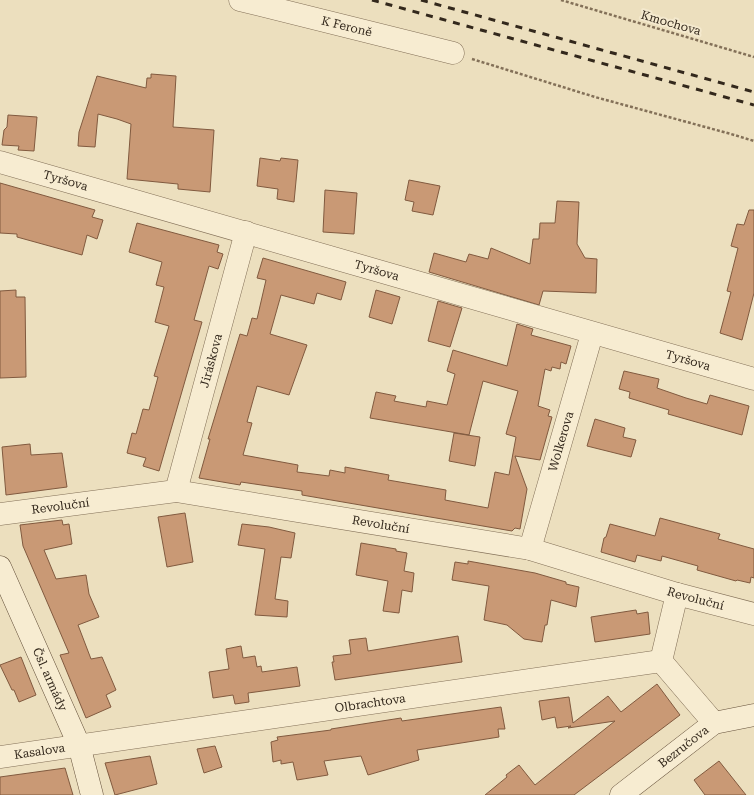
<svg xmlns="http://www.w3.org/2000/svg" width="754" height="795" viewBox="0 0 754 795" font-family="'Roboto Serif',serif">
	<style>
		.building { fill: #c99975; stroke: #815a3f }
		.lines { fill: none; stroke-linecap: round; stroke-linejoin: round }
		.street-casing { stroke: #837058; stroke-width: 23 }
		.secondary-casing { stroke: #65513b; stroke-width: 23 }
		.path { stroke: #837058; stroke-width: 2.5; stroke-dasharray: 3 2; stroke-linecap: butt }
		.street { stroke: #f7ecd1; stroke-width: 22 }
		.secondary { stroke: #f7ecd1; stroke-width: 22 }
		.rail { stroke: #33281c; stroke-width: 3; stroke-dasharray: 7 7; stroke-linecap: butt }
		.labels { text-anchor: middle; stroke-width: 4; stroke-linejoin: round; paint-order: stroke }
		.street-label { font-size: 12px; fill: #33281c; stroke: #f4e9ce }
	</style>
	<rect width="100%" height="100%" fill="#ecdfbe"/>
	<path class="building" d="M151 74 176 76 173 127 214 130 210 192 178 189V184L127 179 131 124 117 119 98 114 95 147 78 146 79 132 97 76 146 88 147 78H151Z
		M8 115 37 117 34 151 18 150 19 146 2 145 4 130 7 127Z
		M260 158 280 161 281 158 298 160 294 202 277 199 278 189 257 186Z
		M409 180 440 186 433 215 412 211 414 202 405 200Z
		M0 183 95 210 92 217 103 220 97 239 87 235 82 255 17 237V234L0 233Z
		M325 190 357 193 354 234 323 232Z
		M557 201 579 202 577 244 585 258 597 259 596 293 543 291 539 305 429 272 434 253 466 262 469 254 488 259 491 248 530 264 533 239H539L540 223H555Z
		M749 210H754V293L742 340 720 333 731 292 727 291 738 248 731 246 737 224 744 225Z
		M137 223 219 245 217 252 223 254 218 269 209 266 194 320 202 322 159 471 143 466 146 458 127 453 132 433 136 434 143 409 149 410 158 377 154 376 169 326 155 322 164 287 156 285 162 262 129 252Z
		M263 258 346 282 341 300 317 293 314 304 281 295 270 334 307 345 289 395 257 386 247 422 252 423 243 455 298 465 297 472 329 476 330 470 345 473V467L389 475 388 480 446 490 445 500 488 508 495 472 509 475 516 437 506 434 518 391 483 381 469 435 370 418 376 392 396 396 394 401 426 407 427 401 447 405 455 374 447 371 453 350 507 366 517 324 533 329 531 335 571 346 566 364 561 362 560 369 552 367 551 371 545 369 538 406 550 410 548 416 552 417 540 460 515 456 527 489 520 529 515 528 512 531 302 495V491L241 482 240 485 199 478 210 439H208L240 334 247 336 252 318 257 319 266 280 257 278Z
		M16 290V297H25L26 377 0 378V291Z
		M376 290 400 297 392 324 369 317Z
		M438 301 462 308 450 347 428 341Z
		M624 371 659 379 657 388 686 398 707 404 710 395 749 406 742 435 668 414 669 410 629 398 630 392 619 389Z
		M595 419 625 428 623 437 636 440 631 457 587 446Z
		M454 433 480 437 475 466 449 461Z
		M30 444 31 455 62 453 67 487 6 495 2 447Z
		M185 513 193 562 167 567 158 517Z
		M660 518 720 534 718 539 754 549V578L751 577 750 583 737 580 736 581 697 570 698 566 662 556 661 561 637 555 635 562 601 552 604 538 606 537 610 524 655 536Z
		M62 520 63 525 69 524 72 544 44 550 56 579 86 575 89 594 99 617 78 625 91 659 102 657 116 690 106 695 111 707 86 718 60 655 69 653 23 546 20 525Z
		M242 524 269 527 295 533 291 558 281 557 275 599 288 601 287 617 255 615 265 549 238 545Z
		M361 543 396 549V551L407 553 404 571 414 573 412 592 402 590 399 613 383 611 388 581 356 575Z
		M468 561 535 573 566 582V584L579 587 576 607 551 600 547 625H545L542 642 524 639 507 625 484 620 489 586 452 580 455 562 468 564Z
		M636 610 637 614 648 612 650 634 595 642 591 617Z
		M458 636 462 662 335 680 332 662H334L333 656 351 654 349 640 366 638 368 651Z
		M241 646 243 658 255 656 257 667 261 666 262 672 297 667 300 686 248 693 249 702 235 704 233 695 213 698 209 672 229 669 226 649Z
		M21 657 36 695 19 702 14 690H12L0 665Z
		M657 684 680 715 574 795H485L507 777 506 775 519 765 535 785 615 721 568 728 571 726 557 728 555 717 542 720 539 701 569 697 573 723 608 696 621 712Z
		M501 707 505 729H498L499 737 417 750 419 760 368 775 361 756 324 761 328 775 297 780 293 762 281 764V760L273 762 271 742 278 740 277 737 331 730V729L401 718 402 721Z
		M215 746 222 767 204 773 197 749Z
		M150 756 157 784 115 795 105 763Z
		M719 761 746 795H705L694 780Z
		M65 768 73 795H0V777Z"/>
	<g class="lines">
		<g class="street-casing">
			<g id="street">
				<path id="s1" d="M240 0 453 53"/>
				<path id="s2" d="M0 162C252 233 502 308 754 379"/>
				<path id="s3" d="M176 491 246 232"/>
				<path id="s4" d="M0 514 176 491 530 549 677 594 754 614"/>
				<path id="s5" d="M530 549 592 334"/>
				<path d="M677 594 661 661 714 723"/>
				<path id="s6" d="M0 757 661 661"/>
			</g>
		</g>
		<g class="secondary-casing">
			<g id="secondary">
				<path id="s7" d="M0 567 79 745 92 795"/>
				<path id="s8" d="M621 795 714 723 754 715"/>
			</g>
		</g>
		<path class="path" d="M561 0 754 57
			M472 59 595 97 731 134 754 141"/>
		<use href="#street" class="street"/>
		<use href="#secondary" class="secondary"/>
		<path class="rail" d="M372 0 754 105
			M421 0 754 92"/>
	</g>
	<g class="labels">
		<g class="street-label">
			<text transform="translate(671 23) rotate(16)" y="4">Kmochova</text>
			<text dy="4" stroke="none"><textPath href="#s1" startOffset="110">K Feroně</textPath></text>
			<text dy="4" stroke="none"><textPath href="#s2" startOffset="68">Tyršova</textPath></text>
			<text dy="4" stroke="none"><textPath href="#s2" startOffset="392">Tyršova</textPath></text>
			<text dy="4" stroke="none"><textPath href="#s2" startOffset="716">Tyršova</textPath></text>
			<text dy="4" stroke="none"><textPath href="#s3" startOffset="135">Jiráskova</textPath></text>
			<text dy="4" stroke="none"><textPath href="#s5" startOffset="112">Wolkerova</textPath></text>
			<text dy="4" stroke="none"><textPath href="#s4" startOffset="61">Revoluční</textPath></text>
			<text dy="4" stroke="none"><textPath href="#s4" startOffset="385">Revoluční</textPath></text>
			<text dy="4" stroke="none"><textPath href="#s4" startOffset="709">Revoluční</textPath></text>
			<text dy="4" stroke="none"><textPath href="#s7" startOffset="123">Čsl. armády</textPath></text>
			<text dy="4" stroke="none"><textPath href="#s6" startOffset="374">Olbrachtova</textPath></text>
			<text dy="4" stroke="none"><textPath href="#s8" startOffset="79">Bezručova</textPath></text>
			<text dy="4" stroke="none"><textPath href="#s6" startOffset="40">Kasalova</textPath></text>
		</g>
	</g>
</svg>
